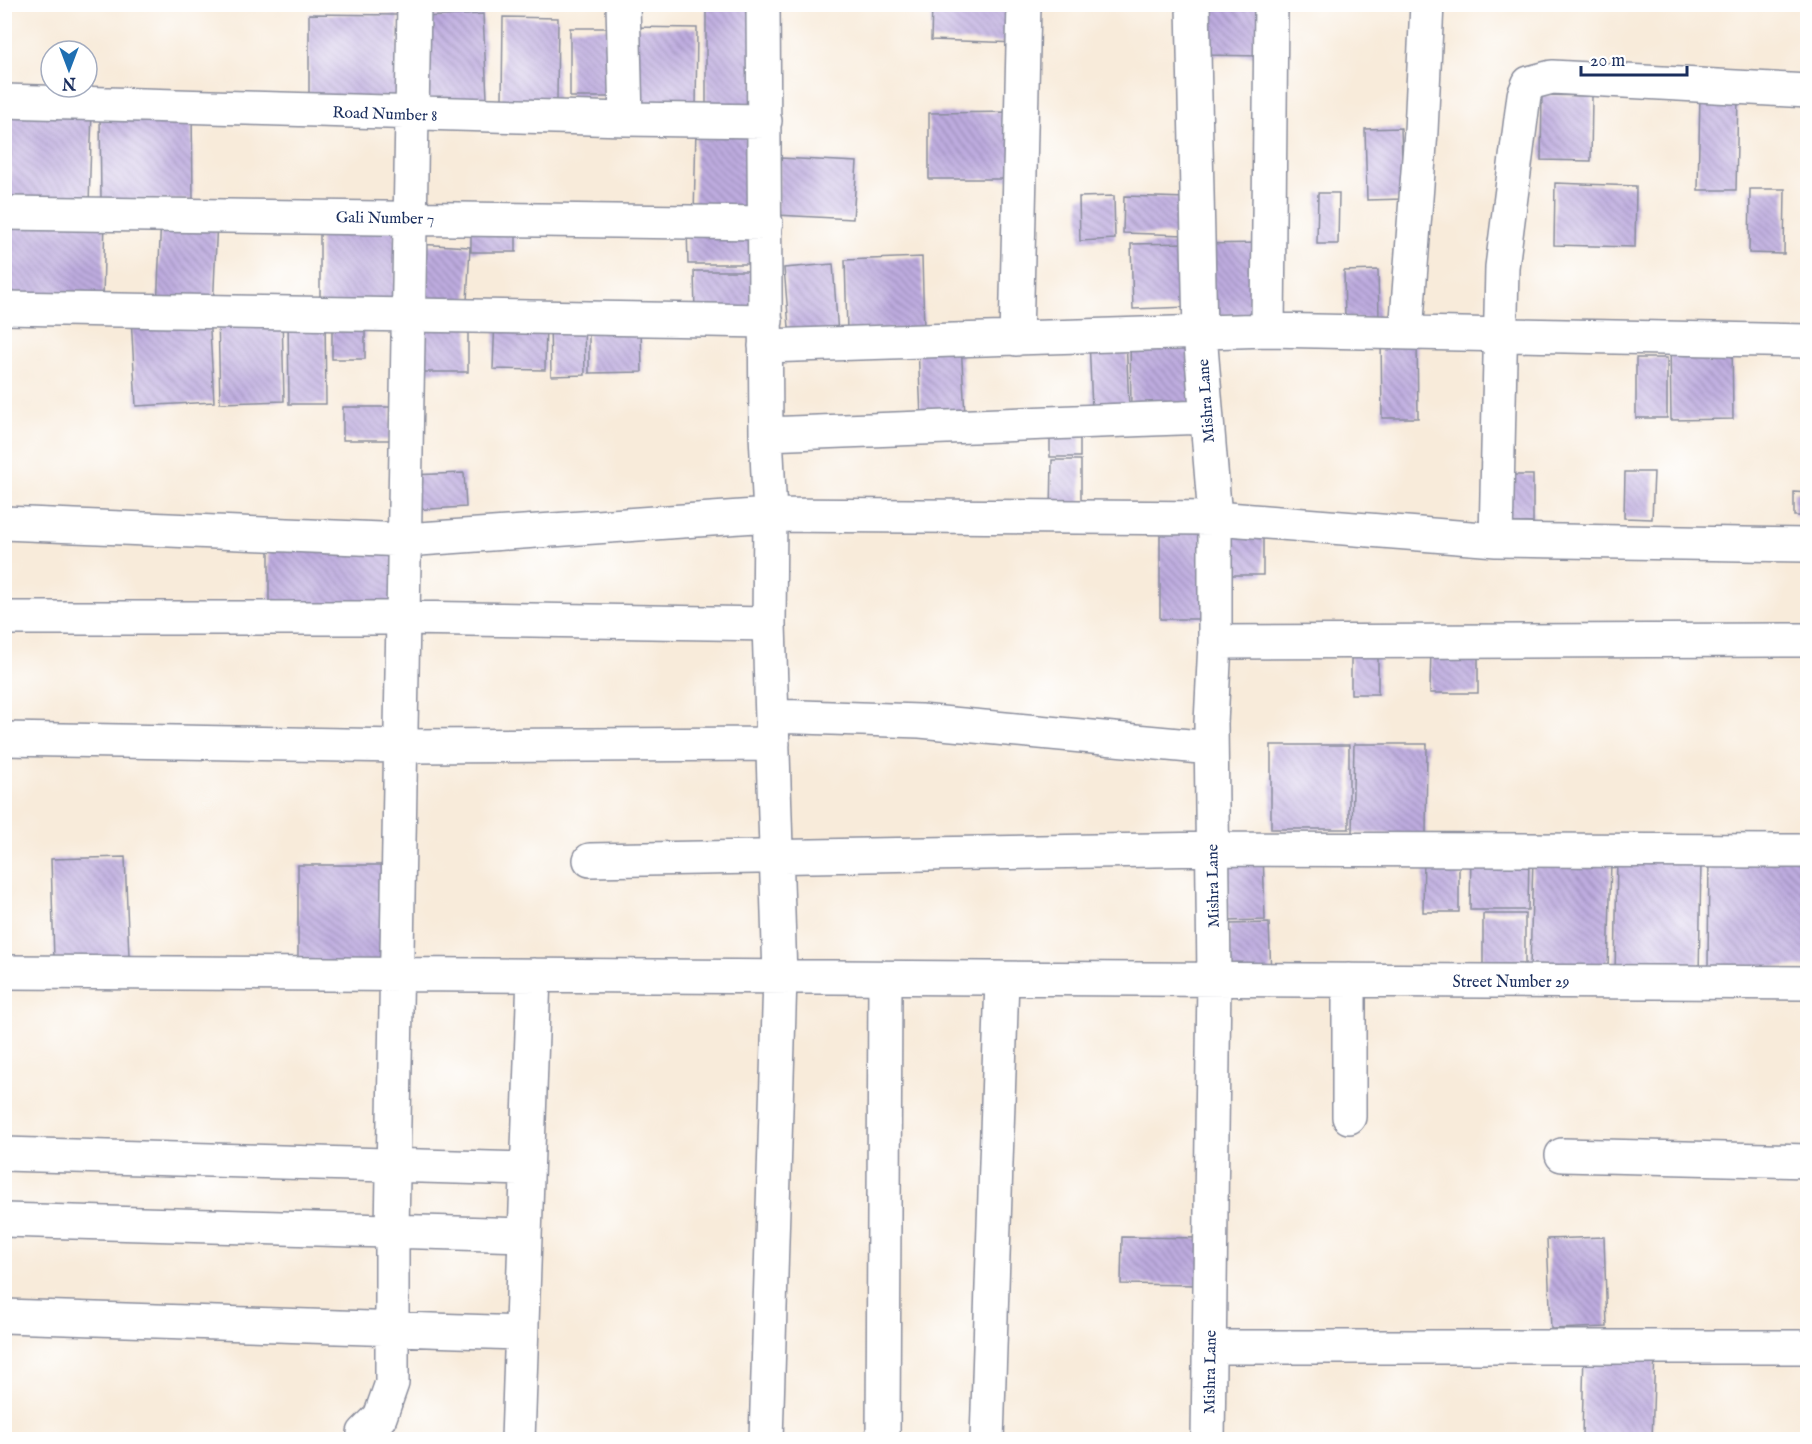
<svg xmlns="http://www.w3.org/2000/svg" width="1812" height="1444" viewBox="0 0 1812 1444" font-family="'IM FELL English',serif">
	<style>
		.building { fill: url(#building-back-hatch) }
		.lines { fill: none; stroke-linecap: round; stroke-linejoin: round }
		.minor-casing { stroke: #8a8d9c; stroke-width: 36 }
		.minor { stroke: #fff; stroke-width: 33 }
		.labels { text-anchor: middle; stroke-width: 4.5; stroke-linejoin: round; paint-order: stroke }
		.street-label { font-size: 16px; fill: #1b2f5e; stroke: #fff }
	</style>
	<defs>
		<pattern id="building-back-hatch" width="6" height="6" patternUnits="userSpaceOnUse" patternTransform="scale(1.5)"><rect width="6" height="6" fill="#beacdf"/><path d="M-1 5l2 2M0 0l6 6M5-1l2 2" fill="none" stroke="#9a8cb8"/></pattern>
	</defs>
	<rect width="100%" height="100%" fill="#fff"/>
	<filter id="ink" filterUnits="userSpaceOnUse"><feTurbulence type="fractalNoise" baseFrequency=".0167" numOctaves="2"/><feDisplacementMap in="SourceGraphic" scale="12" xChannelSelector="R" yChannelSelector="G"/><feConvolveMatrix kernelMatrix="1 2 1 2 8 2 1 2 1" color-interpolation-filters="sRGB"/></filter>
	<filter id="wash" filterUnits="userSpaceOnUse"><feTurbulence type="fractalNoise" baseFrequency=".008" numOctaves="4" result="noise"/><feDisplacementMap in="SourceGraphic" scale="24" xChannelSelector="R" yChannelSelector="G"/><feGaussianBlur stdDeviation="1.35" result="paint"/><feColorMatrix in="noise" values="0 0 0 0 0 0 0 0 0 0 0 0 0 0 0 0 0 1.4 0 .05"/><feComposite in="paint" operator="in"/></filter>
	<g filter="url(#wash)">
		<rect width="100%" height="100%" fill="#f8ebda"/>
		<g id="blocks">
			<path class="building" d="M424 4H493V7L424 8Z
				M706 4H755L754 106H706Z
				M932 4H1021L1020 43 931 40Z
				M1205 4 1263 5 1262 56 1205 55Z
				M309 14 398 15V98H309Z
				M483 14 487 98 427 101 423 17Z
				M503 17 558 18 557 101H502Z
				M629 27 697 28 696 109 628 108Z
				M570 28H619V97H570Z
				M1700 94 1738 95 1736 190H1698Z
				M1542 95 1592 96 1591 161 1541 160Z
				M12 107 92 110 89 204 9 201Z
				M192 112 193 200 101 201 100 113Z
				M1017 112 1018 179H929V113Z
				M696 127 757 128 755 219 694 217Z
				M1401 128 1403 199 1367 200 1365 129Z
				M780 158 857 162 853 219 777 215Z
				M1555 183 1636 186 1635 247 1554 245Z
				M1750 189H1785L1784 254 1749 253Z
				M1318 193H1339L1338 244H1317Z
				M1114 196 1115 239 1080 241 1079 197Z
				M1124 196 1187 198 1186 235 1123 233Z
				M11 216 105 218 103 299 9 297Z
				M161 216 217 218 213 311 157 309Z
				M320 218 396 219 395 309 320 308Z
				M516 220V252H471V221Z
				M760 227V264H688L687 228Z
				M1189 243 1190 307 1133 309 1131 244Z
				M1263 243V316L1201 315 1199 244Z
				M416 244 470 247 467 301 415 299Z
				M922 257 924 329 847 331 845 260Z
				M833 264 838 335 790 339 784 268Z
				M1378 270 1379 319H1345L1344 271Z
				M694 271H758L759 312H695Z
				M209 313 214 402 136 406 131 317Z
				M282 314 284 401 220 403 218 316Z
				M288 317H325L326 404H289Z
				M495 317 546 319 545 370 493 369Z
				M412 319H468V372H412Z
				M584 321 585 375 551 376 550 322Z
				M332 322H365V359H332Z
				M589 326H641L642 372 589 373Z
				M1199 336 1204 407 1131 408 1130 339Z
				M1126 337 1129 408 1092 410 1089 339Z
				M1381 338H1417L1418 418H1382Z
				M1670 340H1732L1733 419 1671 420Z
				M961 344 965 415 921 417 918 346Z
				M1636 358H1667V418H1636Z
				M343 407H391L390 440H343Z
				M1050 424H1080V457H1050Z
				M1052 460H1081V515H1051Z
				M1625 472H1654L1652 519 1624 518Z
				M464 473 466 507 410 510 409 475Z
				M1499 475H1533V523H1499Z
				M1794 492 1808 493V516H1794Z
				M1160 526H1207L1206 619H1160Z
				M1228 531H1263V575H1229Z
				M269 535 394 540 393 610 269 609Z
				M1351 643H1378V694H1351Z
				M1431 645 1478 646V693H1430Z
				M1354 744H1427L1426 835 1352 833Z
				M1271 745H1349V829H1271Z
				M1263 851 1265 920 1228 921 1227 852Z
				M1471 852 1529 853 1528 910H1470Z
				M1424 853H1459V912H1423Z
				M1709 855 1808 857V967L1708 966Z
				M125 857 129 957 54 960 51 859Z
				M1533 858 1611 861 1608 970 1530 968Z
				M1617 859 1701 861 1699 977 1615 976Z
				M298 865H383L384 966H298Z
				M1483 914H1525V964H1483Z
				M1269 923 1271 975 1231 976 1229 924Z
				M1122 1237 1204 1238 1203 1285 1121 1284Z
				M1604 1237 1607 1327 1551 1329 1547 1239Z
				M1584 1349 1655 1351 1652 1440 1582 1438Z"/>
		</g>
	</g>
	<g filter="url(#ink)">
		<use href="#blocks" fill-opacity="0" stroke="#8a8d9c" stroke-width="1.5"/>
		<g class="lines">
			<g class="minor-casing">
				<path id="minor" d="M623 4 626 119
					M763 4 766 434 770 515 769 624 780 977 766 1440
					M1193 4 1200 334 1215 518V642L1211 723 1214 979 1208 1440
					M4 101 626 119 765 121
					M4 213 766 223
					M4 308 766 321
					M1268 330 1271 4
					M1406 333 1421 131 1427 4
					M1016 339 1024 4
					M765 346 1268 330 1808 341
					M766 434 1205 417
					M4 523 405 540 770 515 1215 518 1496 540 1808 545
					M1496 540 1502 267 1524 95 1529 83 1552 77 1808 91
					M4 618H403L769 624
					M1215 642 1808 640
					M772 716 920 721 1211 748
					M4 739 401 746 773 744
					M590 860 1211 849 1808 851
					M4 972 1808 983
					M1349 980V1117
					M4 1154 527 1169
					M1562 1155 1808 1161
					M4 1220 525 1235
					M4 1316 521 1333
					M1209 1347H1808
					M364 1433 380 1417 392 1383V1231L414 4
					M518 1440 534 975
					M883 1440 885 978
					M987 1440 1002 979"/>
			</g>
			<use href="#minor" class="minor"/>
		</g>
	</g>
	<g class="labels">
		<g class="street-label">
			<text transform="translate(385 113) rotate(2)" y="6">Road Number 8</text>
			<text transform="translate(385 217) rotate(1)" y="6">Gali Number 7</text>
			<text transform="translate(1205 401) rotate(-94)" y="6">Mishra Lane</text>
			<text transform="translate(1212 886) rotate(-91)" y="6">Mishra Lane</text>
			<text x="1511" y="987">Street Number 29</text>
			<text transform="translate(1209 1372) rotate(-89)" y="6">Mishra Lane</text>
		</g>
	</g>
	<rect width="1812" height="1444" fill="none" stroke="#fff" stroke-width="24"/>
	<g transform="translate(69 69) rotate(180)"><circle r="28" fill="#ffffff" stroke="#a4acbf" stroke-width="1.5"/>
	<path d="M0-4.5L10 22L0 15L-10 22Z" fill="#1f6fb2"/>
	<text y="-9" font-size="16" font-weight="bold" text-anchor="middle" fill="#1b2f5e">N</text>
	</g>
	<path d="M1581 66v9h106v-9" fill="none" stroke="#1b2f5e" stroke-width="3"/>
	<text x="1590" y="66" font-size="18" fill="#1b2f5e" stroke="#ffffff" stroke-width="4.5" paint-order="stroke">20 m</text>
</svg>
